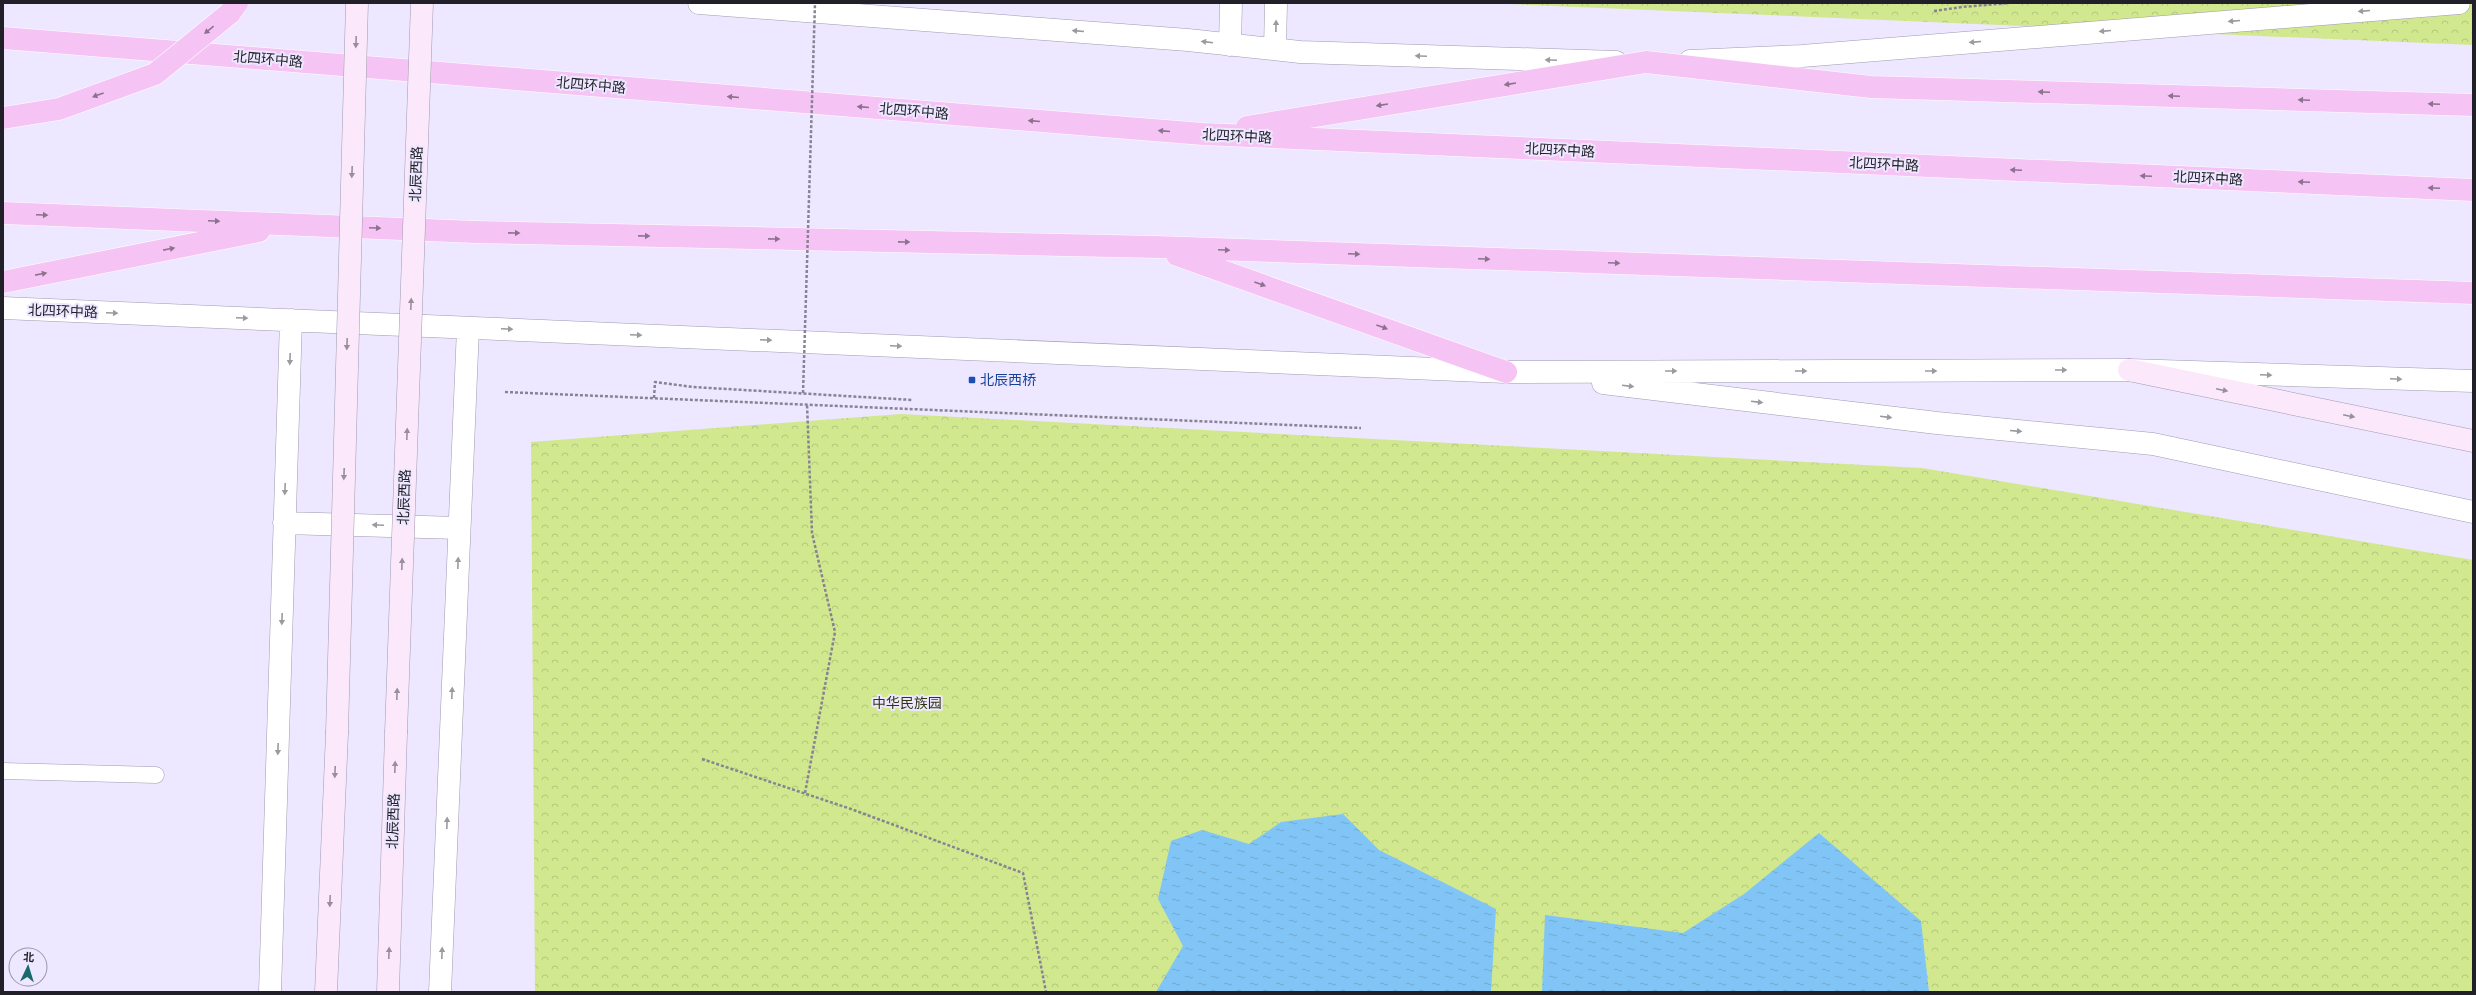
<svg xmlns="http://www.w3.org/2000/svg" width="2476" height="995" viewBox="0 0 2476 995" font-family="Overpass,'Noto Sans SC',sans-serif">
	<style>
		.park { fill: url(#park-crowns) }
		.water { fill: url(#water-ripples) }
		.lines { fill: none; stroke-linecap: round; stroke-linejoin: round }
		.service-casing { stroke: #a09ab0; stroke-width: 17 }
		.tertiary-casing { stroke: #a09ab0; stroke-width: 23 }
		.secondary-casing { stroke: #a09ab0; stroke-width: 23 }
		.trunk-casing { stroke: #fff; stroke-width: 23 }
		.path { stroke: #878393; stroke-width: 2.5; stroke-dasharray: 3 2; stroke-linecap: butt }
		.service { stroke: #fff; stroke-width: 16 }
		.tertiary { stroke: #fff; stroke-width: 22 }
		.secondary { stroke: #fbe9fb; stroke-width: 22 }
		.trunk { stroke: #f6c4f4; stroke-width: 22 }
		.secondary-bridge-casing { stroke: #a09ab0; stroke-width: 23; stroke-linecap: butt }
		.trunk-bridge-casing { stroke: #fff; stroke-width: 23; stroke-linecap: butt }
		.path-bridge { stroke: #878393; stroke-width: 2.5; stroke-dasharray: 3 2; stroke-linecap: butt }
		.secondary-bridge { stroke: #fbe9fb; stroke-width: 22 }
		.trunk-bridge { stroke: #f6c4f4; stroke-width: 22 }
		.oneway { fill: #9b9a9e }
		.oneway2 { fill: #8c728e }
		.oneway3 { fill: #998e9c }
		.transit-dot { fill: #1a4fb4; stroke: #ede7ff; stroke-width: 1.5 }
		.labels { text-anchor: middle; stroke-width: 4; stroke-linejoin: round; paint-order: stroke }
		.street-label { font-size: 14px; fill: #211f27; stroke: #ede7ff }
		.transit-label { font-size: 14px; fill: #164399; stroke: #ede7ff; text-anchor: start }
		.park-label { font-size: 14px; fill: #2f370f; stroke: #ede7ff }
	</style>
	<defs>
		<pattern id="park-crowns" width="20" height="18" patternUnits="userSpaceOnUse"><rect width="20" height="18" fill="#d1e88f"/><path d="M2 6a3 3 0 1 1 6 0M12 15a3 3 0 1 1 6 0" fill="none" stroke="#b3c77b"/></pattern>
		<pattern id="water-ripples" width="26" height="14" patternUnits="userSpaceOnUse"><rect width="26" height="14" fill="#80c5f5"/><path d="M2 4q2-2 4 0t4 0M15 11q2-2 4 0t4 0" fill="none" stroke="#6ea9d2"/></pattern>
	</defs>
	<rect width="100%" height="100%" fill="#ede7ff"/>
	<path class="park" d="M1483 3H2473V45Z
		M901 414 1922 468 2473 560V992H535L531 442Z"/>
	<path class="water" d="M1343 814 1379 850 1496 909 1491 992H1156L1183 946 1158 899 1171 841 1202 830 1249 844 1281 822Z
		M1819 833 1921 921 1929 992H1542L1545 915 1683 933 1744 894Z"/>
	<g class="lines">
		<g class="service-casing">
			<path id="service" d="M3 771 156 775"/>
		</g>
		<g class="tertiary-casing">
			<path id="tertiary" d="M699 3 1188 40 1300 52 1616 62
				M1230 45 1231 3
				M1275 49 1276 3
				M1690 61 1802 56 2459 3
				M3 308 1506 372 2129 370 2473 381
				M1603 383 1937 423 2153 444 2473 512
				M284 523 459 528
				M270 992 291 320
				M440 992 468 328"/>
		</g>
		<g class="secondary-casing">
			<path id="secondary" d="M2129 370 2473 441
				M326 992 337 733
				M388 992 396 733"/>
		</g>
		<g class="trunk-casing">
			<path id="trunk" d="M3 38 1203 134 2473 190
				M1247 127 1646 62 1871 87 2473 105
				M3 213 475 232 1157 247 2473 293
				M1177 255 1506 372
				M3 282 259 231"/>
		</g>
		<path class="path" d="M1934 11 1962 7 2009 3
			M505 392 1361 428
			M654 398 655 382 693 387 913 400
			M702 759 851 809 1023 873 1046 992
			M805 793 835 632 812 533 807 404"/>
		<use href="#service" class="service"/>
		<use href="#tertiary" class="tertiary"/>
		<use href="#secondary" class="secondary"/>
		<use href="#trunk" class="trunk"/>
		<g class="secondary-bridge-casing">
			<path id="secondary-bridge" d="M337 733 357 3
				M396 733 422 3"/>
		</g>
		<g class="trunk-bridge-casing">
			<path id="trunk-bridge" d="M3 118 59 109 155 74 230 13 237 3"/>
		</g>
		<path class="path-bridge" d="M803 393 815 3"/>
		<use href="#secondary-bridge" class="secondary-bridge"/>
		<use href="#trunk-bridge" class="trunk-bridge"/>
	</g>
	<defs><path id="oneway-solid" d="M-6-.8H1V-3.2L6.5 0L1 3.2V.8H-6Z"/></defs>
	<g class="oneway">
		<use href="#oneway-solid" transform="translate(2364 11) rotate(175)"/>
		<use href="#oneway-solid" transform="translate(2234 21) rotate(175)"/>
		<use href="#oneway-solid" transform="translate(1276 26) rotate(-89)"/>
		<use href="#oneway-solid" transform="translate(1078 31) rotate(-175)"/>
		<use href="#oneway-solid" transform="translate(2105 31) rotate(175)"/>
		<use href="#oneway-solid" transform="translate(1207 42) rotate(-173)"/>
		<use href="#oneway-solid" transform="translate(1975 42) rotate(175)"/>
		<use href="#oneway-solid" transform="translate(1421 56) rotate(-178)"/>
		<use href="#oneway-solid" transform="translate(1551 60) rotate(-178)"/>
		<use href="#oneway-solid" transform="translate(112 313) rotate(2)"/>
		<use href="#oneway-solid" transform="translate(242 318) rotate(2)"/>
		<use href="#oneway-solid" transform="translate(507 329) rotate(2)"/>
		<use href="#oneway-solid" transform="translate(636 335) rotate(2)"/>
		<use href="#oneway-solid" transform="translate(766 340) rotate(2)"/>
		<use href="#oneway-solid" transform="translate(896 346) rotate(2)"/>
		<use href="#oneway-solid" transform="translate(290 359) rotate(92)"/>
		<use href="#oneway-solid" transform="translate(2061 370)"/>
		<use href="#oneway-solid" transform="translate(1671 371)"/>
		<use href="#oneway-solid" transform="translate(1801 371)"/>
		<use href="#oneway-solid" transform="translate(1931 371)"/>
		<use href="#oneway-solid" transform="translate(2266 375) rotate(2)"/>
		<use href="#oneway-solid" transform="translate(2396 379) rotate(2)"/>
		<use href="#oneway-solid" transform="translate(1628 386) rotate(7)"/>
		<use href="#oneway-solid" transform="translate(1757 402) rotate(7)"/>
		<use href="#oneway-solid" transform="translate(1886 417) rotate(7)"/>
		<use href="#oneway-solid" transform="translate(2016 431) rotate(5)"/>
		<use href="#oneway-solid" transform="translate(285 489) rotate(92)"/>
		<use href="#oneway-solid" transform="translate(378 525) rotate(-178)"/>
		<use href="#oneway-solid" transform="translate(458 563) rotate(-88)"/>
		<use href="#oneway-solid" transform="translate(282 619) rotate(92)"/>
		<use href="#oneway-solid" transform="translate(452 693) rotate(-88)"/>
		<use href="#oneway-solid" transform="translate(278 749) rotate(92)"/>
		<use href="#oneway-solid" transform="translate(447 823) rotate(-88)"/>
		<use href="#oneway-solid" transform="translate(442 953) rotate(-88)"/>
	</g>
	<g class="oneway2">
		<use href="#oneway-solid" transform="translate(209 30) rotate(141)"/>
		<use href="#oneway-solid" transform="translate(1510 84) rotate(171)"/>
		<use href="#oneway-solid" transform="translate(2044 92) rotate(-178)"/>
		<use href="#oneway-solid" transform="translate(98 95) rotate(160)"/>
		<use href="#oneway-solid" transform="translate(2174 96) rotate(-178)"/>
		<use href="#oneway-solid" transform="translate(733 97) rotate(-175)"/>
		<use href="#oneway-solid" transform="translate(2304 100) rotate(-178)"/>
		<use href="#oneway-solid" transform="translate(2434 104) rotate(-178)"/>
		<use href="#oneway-solid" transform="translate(1382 105) rotate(171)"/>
		<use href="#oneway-solid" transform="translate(863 107) rotate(-175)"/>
		<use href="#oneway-solid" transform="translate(1034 121) rotate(-175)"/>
		<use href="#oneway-solid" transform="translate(1164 131) rotate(-175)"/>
		<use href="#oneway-solid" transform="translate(2016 170) rotate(-177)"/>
		<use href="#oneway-solid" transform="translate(2146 176) rotate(-177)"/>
		<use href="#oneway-solid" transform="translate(2304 182) rotate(-177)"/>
		<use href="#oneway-solid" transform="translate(2434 188) rotate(-177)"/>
		<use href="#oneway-solid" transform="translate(42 215) rotate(2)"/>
		<use href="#oneway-solid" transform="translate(214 221) rotate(2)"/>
		<use href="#oneway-solid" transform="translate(375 228) rotate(3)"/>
		<use href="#oneway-solid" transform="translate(514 233) rotate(1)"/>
		<use href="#oneway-solid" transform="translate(644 236) rotate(1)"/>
		<use href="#oneway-solid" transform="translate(774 239) rotate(1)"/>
		<use href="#oneway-solid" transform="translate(904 242) rotate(1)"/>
		<use href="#oneway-solid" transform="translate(169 249) rotate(-11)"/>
		<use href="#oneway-solid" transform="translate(1224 250) rotate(2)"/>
		<use href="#oneway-solid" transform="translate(1354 254) rotate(2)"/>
		<use href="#oneway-solid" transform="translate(1484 259) rotate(2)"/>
		<use href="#oneway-solid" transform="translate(1614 263) rotate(2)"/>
		<use href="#oneway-solid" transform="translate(41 274) rotate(-11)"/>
		<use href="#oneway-solid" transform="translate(1260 284) rotate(20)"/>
		<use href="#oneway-solid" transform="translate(1382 327) rotate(20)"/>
	</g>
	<g class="oneway3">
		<use href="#oneway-solid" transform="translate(356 42) rotate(92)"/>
		<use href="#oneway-solid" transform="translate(352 172) rotate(92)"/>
		<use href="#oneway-solid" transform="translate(411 304) rotate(-88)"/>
		<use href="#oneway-solid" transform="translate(347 344) rotate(92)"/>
		<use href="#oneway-solid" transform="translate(2222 390) rotate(12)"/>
		<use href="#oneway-solid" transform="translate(2349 416) rotate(12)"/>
		<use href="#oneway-solid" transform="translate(407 434) rotate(-88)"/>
		<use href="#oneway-solid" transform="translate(344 474) rotate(92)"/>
		<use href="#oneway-solid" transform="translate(402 564) rotate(-88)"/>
		<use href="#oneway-solid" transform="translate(397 694) rotate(-88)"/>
		<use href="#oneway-solid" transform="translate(395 767) rotate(-88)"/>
		<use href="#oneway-solid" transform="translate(335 772) rotate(92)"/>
		<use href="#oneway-solid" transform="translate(330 901) rotate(92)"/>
		<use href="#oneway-solid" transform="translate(389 953) rotate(-88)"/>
	</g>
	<rect class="transit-dot" x="968" y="376" width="8" height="8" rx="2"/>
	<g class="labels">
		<g class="street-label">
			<text transform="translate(268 59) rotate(5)" y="5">北四环中路</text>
			<text transform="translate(591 85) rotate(5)" y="5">北四环中路</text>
			<text transform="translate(914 111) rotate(5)" y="5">北四环中路</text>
			<text transform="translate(1237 136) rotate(3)" y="5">北四环中路</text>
			<text transform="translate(1560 150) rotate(3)" y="5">北四环中路</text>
			<text transform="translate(1884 164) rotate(3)" y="5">北四环中路</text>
			<text transform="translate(416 174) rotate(-88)" y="5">北辰西路</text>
			<text transform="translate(2208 178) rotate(3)" y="5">北四环中路</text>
			<text transform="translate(63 311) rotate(2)" y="5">北四环中路</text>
			<text transform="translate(404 497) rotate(-88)" y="5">北辰西路</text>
			<text transform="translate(393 821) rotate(-88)" y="5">北辰西路</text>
		</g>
		<g class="transit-label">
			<text x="980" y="385">北辰西桥</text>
		</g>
		<g class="park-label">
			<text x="907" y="708">中华民族园</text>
		</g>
	</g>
	<rect width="2476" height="995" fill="none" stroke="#211f27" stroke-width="8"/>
	<g transform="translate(28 967) rotate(4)"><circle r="19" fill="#ede7ff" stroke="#9b97a9"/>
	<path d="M0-3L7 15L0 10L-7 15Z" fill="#1c696c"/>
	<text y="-6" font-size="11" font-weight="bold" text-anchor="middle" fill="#211f27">北</text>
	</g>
</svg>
